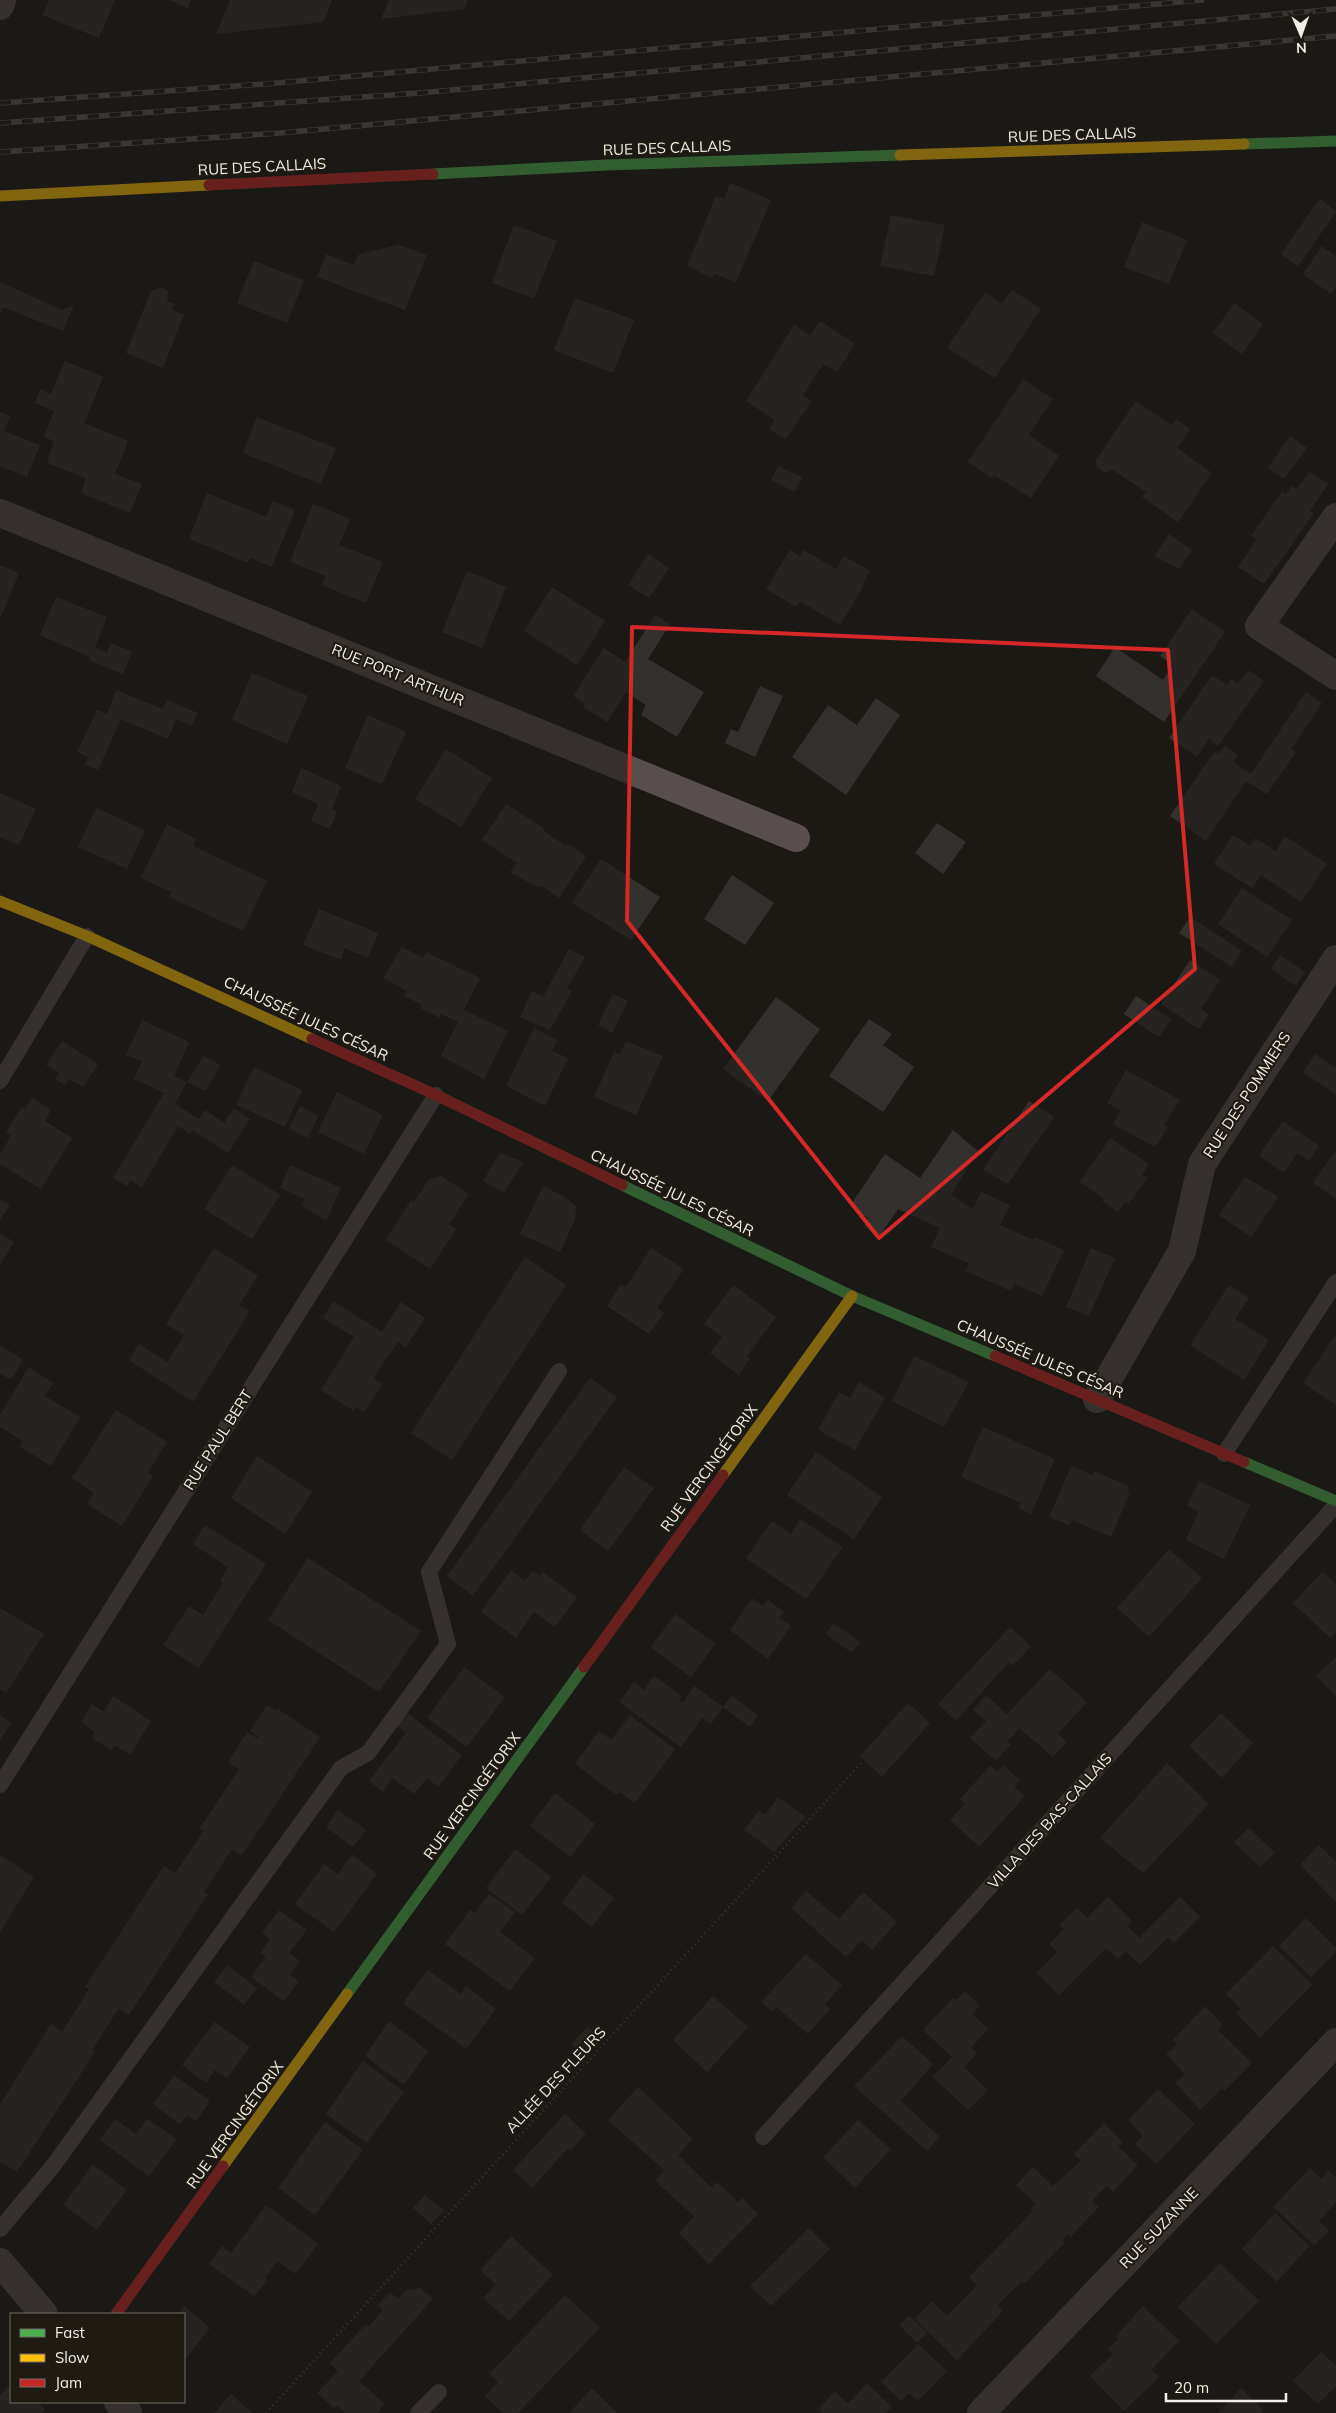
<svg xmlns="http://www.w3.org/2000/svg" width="1336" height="2413" viewBox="0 0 1336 2413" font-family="Mulish,sans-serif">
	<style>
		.building { fill: #33312e }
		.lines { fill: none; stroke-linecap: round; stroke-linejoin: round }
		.path { stroke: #5b5452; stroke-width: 3; stroke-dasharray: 1 4; stroke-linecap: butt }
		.lane { stroke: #584e4d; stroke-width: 16 }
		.street { stroke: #584e4d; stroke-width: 28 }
		.fast { stroke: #4caf50; stroke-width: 11 }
		.slow { stroke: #ffc107; stroke-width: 11 }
		.jam { stroke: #c62828; stroke-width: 11 }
		.rail-casing { stroke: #5f5a57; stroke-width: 5.5 }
		.rail { stroke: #1f1a12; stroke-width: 4; stroke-dasharray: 11; stroke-linecap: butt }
		.marked { fill: none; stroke: #d62828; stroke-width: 4; stroke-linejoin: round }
		.labels { text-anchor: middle; stroke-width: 4.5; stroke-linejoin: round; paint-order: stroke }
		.street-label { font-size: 15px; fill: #f2efe9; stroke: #1f1a12 }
	</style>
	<rect width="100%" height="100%" fill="#1c1915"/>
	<path class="building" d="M49 0H115L99 38 42 15Z
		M169 0H191L188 8Z
		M230 0H332L323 22 216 34Z
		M389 0H468L464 9 381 19Z
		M730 183 771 200 736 282 714 274 712 278 687 266 716 196 724 199Z
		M1320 198 1336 212 1298 266 1281 254Z
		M891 215 945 225 934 276 880 266Z
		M1142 222 1187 240 1169 284 1124 267Z
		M514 225 557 241 534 298 492 283Z
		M399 245 427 255 405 310 317 277 326 254 354 265 359 254Z
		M1322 246 1336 256V287L1331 294 1303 274Z
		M254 261 304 280 287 323 237 303Z
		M0 282 62 310 74 305 63 331 3 307 0 315Z
		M162 287 168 291 167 301 175 304 172 310 184 315 163 368 126 353 151 291Z
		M1012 290 1041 309 995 378 947 348 985 292 1002 304Z
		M575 298 634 320 613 373 554 350Z
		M1234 303 1263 324 1242 354 1213 333Z
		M820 321 855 344 837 372 823 364 803 395 812 401 786 439 769 429 775 420 746 401 794 325 810 335Z
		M65 361 103 377 84 423 128 441 115 474 142 484 130 513 81 493 86 478 47 463 54 441 44 437 54 411 35 403 40 389 51 394Z
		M1023 379 1053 399 1029 435 1059 456 1031 498 994 475 992 478 968 462Z
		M1136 401 1171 425 1176 419 1190 429 1177 448 1212 473 1178 522 1142 497 1146 492 1113 470 1105 473 1097 467 1096 460Z
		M0 412 10 416 4 431 40 445 27 477 0 466Z
		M257 417 336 448 321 484 243 453Z
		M1290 436 1307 448 1284 479 1268 468Z
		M778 466 802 477 795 492 771 480Z
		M1309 472 1328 484 1310 511 1314 513 1264 584 1238 567 1257 539 1251 536 1282 491 1286 494 1292 486 1297 489Z
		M207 493 266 517 273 501 295 510 272 567 250 558 248 563 189 539Z
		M313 504 350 519 339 545 383 562 366 603 322 585 326 576 290 562Z
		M1169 534 1192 550 1179 569 1154 556Z
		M790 550 800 557 804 550 836 569 844 556 870 571 862 586 863 587 840 625 800 601 796 607 766 589Z
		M648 554 669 568 649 598 628 585Z
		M0 565 19 573 0 619Z
		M467 571 506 587 482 648 442 632Z
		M552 587 605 621 577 665 524 631Z
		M56 597 107 617 95 647 107 653 111 643 132 652 123 674 89 660 90 657 40 635Z
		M1192 609 1225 632 1164 722 1096 676 1115 647 1163 680 1173 665 1160 656Z
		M655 615 670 624 648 659 704 692 677 737 641 715 646 705 626 692 607 722 583 707 585 704 573 696 604 648 625 662Z
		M1248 670 1264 681 1218 746 1209 739 1197 757 1169 738 1212 675 1227 685 1231 679 1238 684Z
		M252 673 308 696 287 744 232 720Z
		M760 686 783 696 755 757 725 743 731 729 738 732Z
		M116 690 163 709 167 700 198 713 192 726 176 719 168 739 121 719 98 770 85 765 88 757 77 752 97 710 107 714Z
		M1306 692 1322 703 1291 749 1296 752 1267 794 1246 781 1206 841 1170 816 1215 751 1219 754 1224 746 1238 755 1233 762 1251 774Z
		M876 698 900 715 846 795 792 757 828 705 857 725Z
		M368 715 406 732 382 784 345 768Z
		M446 749 492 778 461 827 415 799Z
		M301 768 341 786 332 809 337 812 330 829 311 821 318 804 292 792Z
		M0 793 36 809 19 845 0 837Z
		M506 804 545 829 544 831 566 846 568 844 586 856 559 898 541 885 539 888 510 872 517 863 482 840Z
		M96 808 145 830 127 869 78 847Z
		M937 823 966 842 943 874 915 853Z
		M167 824 196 839 193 846 267 881 243 931 169 897 171 892 141 878Z
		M1233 835 1250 846 1255 838 1276 851 1285 836 1327 864 1301 902 1261 875 1252 888 1214 864Z
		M601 859 660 897 631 940 572 903Z
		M732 875 774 903 745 945 704 919Z
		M1242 888 1292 920 1267 957 1218 924Z
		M319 909 378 933 368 958 345 948 341 960 303 945Z
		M1190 917 1242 951 1232 967 1179 933Z
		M402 947 423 958 426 952 480 978 464 1010 508 1031 484 1079 441 1056 458 1022 441 1014 440 1018 420 1008 422 1005 404 996 407 991 383 978Z
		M569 949 585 957 567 989 572 991 550 1030 520 1017 532 991 543 997Z
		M1280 955 1305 972 1296 986 1271 969Z
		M1190 960 1220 980 1201 1009 1209 1014 1199 1029 1161 1004Z
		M613 994 628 1001 612 1033 598 1025Z
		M1136 996 1171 1019 1159 1037 1124 1014Z
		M776 997 820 1029 768 1101 723 1069Z
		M869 1019 892 1034 883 1045 914 1067 883 1112 829 1076Z
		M142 1020 189 1042 174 1076 187 1082 175 1104 199 1119 205 1110 224 1123 234 1108 250 1119 228 1153 192 1130 190 1134 178 1126 142 1187 130 1180 127 1186 113 1178 164 1093 134 1079 142 1061 126 1055Z
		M534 1028 557 1040 552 1051 568 1058 545 1106 506 1086Z
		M62 1041 98 1064 83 1087 69 1079 65 1085 55 1079 59 1073 46 1065Z
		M626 1041 663 1056 636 1115 594 1097 614 1052 620 1054Z
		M1315 1054 1336 1068V1095L1303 1072Z
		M204 1056 220 1065 206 1091 187 1082Z
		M254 1067 302 1090 285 1127 236 1105Z
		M1126 1070 1180 1100 1164 1125 1168 1127 1155 1147 1113 1124 1121 1110 1107 1103Z
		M337 1092 383 1115 364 1154 318 1132Z
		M32 1098 51 1110 45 1121 72 1138 41 1189 0 1164V1154L11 1136 6 1132 22 1107 25 1108Z
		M1029 1101 1054 1117 1008 1184 983 1170Z
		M300 1106 318 1116 308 1138 289 1129Z
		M1283 1121 1319 1146 1309 1161 1297 1153 1284 1173 1259 1155Z
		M953 1130 978 1151 951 1195 973 1209 981 1192 1010 1205 1000 1225 1033 1240 1035 1237 1064 1250 1042 1296 1014 1284 1011 1291 966 1271 969 1263 931 1247 940 1228 898 1209 879 1237 863 1226 868 1218 850 1206 885 1154 920 1178Z
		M1110 1138 1149 1164 1142 1175 1147 1178 1129 1204 1126 1201 1118 1212 1102 1201 1104 1199 1080 1182Z
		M1336 1150V1199L1313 1183Z
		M500 1153 523 1162 504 1193 483 1181Z
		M232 1165 280 1195 252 1239 204 1209Z
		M290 1165 341 1188 326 1221 302 1206 305 1199 280 1188Z
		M441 1176 469 1194 449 1224 456 1229 430 1269 386 1240 411 1200 414 1202 429 1179Z
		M1245 1177 1278 1197 1251 1237 1219 1215Z
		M543 1186 563 1196 576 1206 575 1219 560 1252 520 1234Z
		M0 1199 10 1205 0 1220Z
		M0 1233 14 1242 0 1265Z
		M214 1248 258 1276 239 1305 250 1311 193 1402 129 1360 139 1344 167 1362 184 1335 166 1324Z
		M651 1248 684 1269 657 1308 664 1313 649 1334 607 1306 621 1284 626 1287Z
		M1091 1248 1115 1258 1089 1316 1066 1307Z
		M525 1257 566 1285 452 1460 411 1433Z
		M733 1285 776 1317 747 1356 750 1358 739 1375 710 1353 722 1337 704 1324Z
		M1229 1285 1249 1298 1235 1319 1269 1340 1244 1380 1190 1345Z
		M333 1301 382 1332 401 1302 425 1318 406 1347 398 1342 373 1378 382 1384 364 1412 356 1407 354 1411 321 1390 354 1337 323 1318Z
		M1336 1334V1405L1303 1383Z
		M0 1345 23 1360 11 1380 0 1373Z
		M914 1356 969 1382 944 1427 892 1401Z
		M29 1367 53 1383 45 1396 80 1417 51 1466 19 1446 23 1441 0 1427V1415Z
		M590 1378 617 1397 473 1596 447 1576Z
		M859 1382 885 1398 855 1450 818 1430 839 1392 850 1398Z
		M116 1410 167 1442 148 1472 153 1476 122 1526 87 1504 94 1493 72 1478Z
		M983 1427 1055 1459 1031 1514 1018 1508 1021 1503 961 1477Z
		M816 1452 882 1497 854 1539 787 1495Z
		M257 1456 312 1492 285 1534 231 1498Z
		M1071 1466 1092 1475 1094 1471 1129 1486 1127 1491 1130 1492 1111 1537 1072 1520 1069 1525 1049 1517Z
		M624 1467 654 1488 608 1551 580 1530Z
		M1199 1481 1250 1505 1224 1559 1186 1540 1199 1511 1187 1506Z
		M800 1519 843 1547 806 1599 746 1558 772 1521 791 1534Z
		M205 1525 266 1564 199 1668 163 1645 189 1606 203 1615 223 1583 220 1581 228 1567 193 1544Z
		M1169 1549 1202 1578 1149 1637 1117 1608Z
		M308 1558 421 1631 379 1692 268 1620Z
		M511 1570 525 1581 533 1571 540 1576 543 1572 577 1597 555 1627 534 1612 516 1638 481 1612Z
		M1322 1572 1336 1584V1632L1330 1638 1293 1603Z
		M752 1598 763 1606 768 1600 784 1612 779 1618 791 1626 768 1659 730 1630Z
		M0 1608 44 1634 6 1693 0 1689Z
		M675 1614 715 1644 691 1677 651 1647Z
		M833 1623 860 1642 852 1653 826 1634Z
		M1010 1627 1031 1646 1013 1666 1009 1662 956 1721 938 1704Z
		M1336 1657V1696L1316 1676Z
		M464 1667 505 1697 467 1747 427 1718Z
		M1050 1669 1087 1702 1058 1734 1067 1742 1053 1757 1019 1728 1008 1741 1011 1744 996 1761 970 1738 986 1721 973 1710 986 1695 1007 1714Z
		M654 1676 682 1696 679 1700 683 1703 694 1686 723 1707 732 1696 758 1715 750 1727 723 1707 711 1724 702 1718 681 1747 619 1702 634 1682 644 1690Z
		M113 1696 151 1721 130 1755 115 1745 112 1750 92 1738 95 1732 81 1722 92 1704 104 1712Z
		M908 1703 930 1723 882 1777 860 1756Z
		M267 1705 276 1711 278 1709 320 1737 242 1855 232 1849 204 1892 208 1894 129 2015 119 2008 92 2050 95 2052 17 2172 0 2162V2104L51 2024 62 2032 89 1989 85 1987 164 1866 175 1873 204 1831 200 1828 239 1769 228 1762 247 1732 258 1739 259 1737 250 1731Z
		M407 1713 462 1755 438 1787 427 1778 414 1794 392 1778 383 1792 369 1781 406 1733 397 1726Z
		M1221 1713 1253 1743 1222 1778 1189 1746Z
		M0 1715 11 1723 0 1741Z
		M630 1715 675 1749 635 1803 620 1792 617 1795 575 1764 599 1731 611 1740Z
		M1167 1763 1209 1804 1143 1873 1100 1838Z
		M1003 1765 1020 1780 1014 1787 1025 1796 979 1847 950 1820 965 1804 960 1799 990 1766 997 1772Z
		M555 1793 595 1824 571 1857 530 1826Z
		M778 1797 805 1817 774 1852 744 1830 759 1810 765 1815Z
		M338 1810 366 1830 353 1847 326 1827Z
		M1249 1828 1275 1853 1260 1867 1234 1842Z
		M1319 1845 1336 1862V1902L1300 1865Z
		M515 1849 551 1877 522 1915 486 1888Z
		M352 1854 377 1874 334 1932 295 1904 324 1864 338 1874Z
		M0 1855 34 1877 0 1932Z
		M583 1874 614 1898 592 1927 562 1903Z
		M806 1891 839 1919 863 1892 897 1922 872 1950 862 1940 846 1957 791 1908Z
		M489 1894 515 1912 500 1932 535 1958 510 1991 445 1944 470 1910 475 1913Z
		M1108 1897 1132 1921 1127 1926 1139 1938 1180 1897 1200 1917 1174 1943 1168 1937 1140 1965 1126 1951 1118 1959 1106 1948 1059 1995 1037 1973 1057 1952 1049 1944 1064 1929 1059 1925 1077 1908 1087 1918Z
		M279 1910 307 1930 289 1953 300 1961 290 1975 299 1981 284 2001 251 1977 266 1957 260 1953 270 1940 262 1933Z
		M1306 1918 1336 1948V1952L1311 1977 1279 1946Z
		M1273 1946 1312 1985 1260 2038 1236 2013 1241 2009 1226 1994Z
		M806 1954 842 1985 825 2004 830 2009 808 2034 776 2007 772 2011 761 2002Z
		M227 1965 257 1988 244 2005 214 1982Z
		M428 1970 461 1994 466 1986 496 2009 466 2049 403 2003Z
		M965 1991 980 2006 972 2014 988 2029 971 2048 977 2053 964 2067 988 2090 968 2110 933 2077 952 2057 923 2030 953 1998 956 2000Z
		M713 1996 748 2027 707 2072 673 2040Z
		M1205 2006 1223 2025 1218 2030 1252 2063 1224 2091 1222 2088 1200 2110 1175 2083 1185 2074 1166 2054 1177 2045 1173 2040Z
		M389 2021 428 2051 404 2085 365 2056Z
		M215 2022 250 2047 227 2078 215 2070 206 2083 182 2065Z
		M587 2027 603 2038 586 2056 571 2044Z
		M902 2036 933 2064 901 2101 940 2137 927 2151 854 2086Z
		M363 2061 404 2092 367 2143 326 2114Z
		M174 2075 210 2101 196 2121 187 2115 180 2125 153 2104Z
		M638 2087 693 2139 678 2155 712 2188 717 2182 738 2202 742 2198 758 2214 709 2264 679 2233 694 2216 655 2181 664 2170 608 2120Z
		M1158 2089 1195 2124 1156 2164 1135 2144 1143 2136 1128 2120Z
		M565 2114 586 2134 570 2151 568 2148 532 2188 513 2170Z
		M115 2119 136 2134 147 2119 177 2139 149 2176 100 2140Z
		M858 2120 891 2149 855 2188 823 2157Z
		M325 2122 363 2150 315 2215 278 2188Z
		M1104 2123 1123 2142 1118 2146 1138 2165 1113 2192 1107 2185 1092 2201 1099 2207 1070 2237 1068 2234 1062 2240 1064 2243 1025 2283 1022 2281 998 2305 1003 2311 957 2360 915 2319 932 2301 947 2316 977 2285 969 2277 1032 2212 1030 2210 1036 2204 1016 2185 1033 2167 1053 2186 1081 2161 1074 2154Z
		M93 2164 127 2190 97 2230 63 2205Z
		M1310 2168 1321 2179 1328 2170 1336 2178V2202L1319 2221 1329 2231 1314 2245 1273 2207Z
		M425 2195 444 2210 431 2224 413 2208Z
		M266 2205 318 2244 296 2274 277 2261 265 2278 268 2280 254 2296 209 2264 222 2246 231 2253Z
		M1275 2213 1309 2246 1277 2282 1242 2249Z
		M809 2228 830 2249 771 2306 750 2286Z
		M511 2236 553 2275 509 2321 483 2298 496 2285 480 2270Z
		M1220 2263 1259 2301 1216 2344 1178 2307Z
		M420 2288 433 2299 359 2381 385 2404 377 2413H345L337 2405 334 2408 317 2393 338 2371 330 2363 366 2324 368 2327 383 2310 378 2305 390 2292 398 2299 406 2290Z
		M565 2295 600 2328 518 2413H503L485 2396 498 2382 489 2374Z
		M184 2306 210 2328 184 2361V2314H178Z
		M1143 2306 1179 2341 1151 2370 1159 2377 1124 2411 1090 2376 1113 2354 1108 2349 1118 2339 1115 2337Z
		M909 2315 927 2333 917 2343 899 2325Z
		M918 2344 947 2371 918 2401 909 2393 901 2401 881 2382Z
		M1321 2352 1336 2365V2386L1318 2404 1293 2381Z
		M867 2383 892 2407 885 2413H822L818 2409 835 2391 848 2404Z
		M11 2384V2402H38L45 2409 41 2413H0V2395Z
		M592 2388 617 2413H569Z
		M1241 2388 1263 2410 1261 2413H1218Z
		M231 2394 252 2413H214Z"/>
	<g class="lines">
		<path class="path" d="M266 2413 863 1761"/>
		<path class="lane" d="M0 1081 87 936
			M1224 1454 1336 1282
			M0 1785 436 1095
			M763 2137 1336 1505
			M0 2229 53 2166 341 1768 368 1753 448 1644 429 1572 559 1371
			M418 2413 439 2392"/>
		<path class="street" d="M0 6 2 0
			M0 513 796 838
			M1336 517 1259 626 1336 676
			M1097 1399 1182 1251 1202 1164 1336 959
			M0 2262 44 2314
			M118 2402 128 2413
			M981 2413 1336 2042"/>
		<path class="fast" d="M1244 144 1336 141
			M433 174 607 165 900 155
			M622 1185 852 1296 995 1356
			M1244 1462 1336 1501
			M347 1994 584 1667"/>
		<path class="slow" d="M900 155 1244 144
			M0 196 209 185
			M0 901 87 936 312 1039
			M723 1475 852 1296
			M223 2166 347 1994"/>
		<path class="jam" d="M209 185 433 174
			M312 1039 436 1095 622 1185
			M995 1356 1244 1462
			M584 1667 723 1475
			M116 2314 223 2166"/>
		<g class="rail-casing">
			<path id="rail" d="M0 103 277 83 1202 0
				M0 123 419 93 1336 9
				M0 152 280 133 1336 36"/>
		</g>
		<use href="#rail" class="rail"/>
	</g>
	<path d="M0 0H1336V2413H0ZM632 627 1168 650 1195 969 879 1238 627 921Z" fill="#1c1915" fill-opacity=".55" fill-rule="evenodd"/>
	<path class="marked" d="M632 627 1168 650 1195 969 879 1238 627 921Z"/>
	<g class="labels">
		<g class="street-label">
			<text transform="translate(1072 135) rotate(-2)" y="5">RUE DES CALLAIS</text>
			<text transform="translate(667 148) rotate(-2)" y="5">RUE DES CALLAIS</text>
			<text transform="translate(262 167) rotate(-3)" y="5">RUE DES CALLAIS</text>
			<text transform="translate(398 675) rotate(22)" y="5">RUE PORT ARTHUR</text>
			<text transform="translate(306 1019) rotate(25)" y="5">CHAUSSÉE JULES CÉSAR</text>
			<text transform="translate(1247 1095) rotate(-57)" y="5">RUE DES POMMIERS</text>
			<text transform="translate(672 1193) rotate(26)" y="5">CHAUSSÉE JULES CÉSAR</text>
			<text transform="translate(1040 1359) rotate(23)" y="5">CHAUSSÉE JULES CÉSAR</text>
			<text transform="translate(218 1440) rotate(-58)" y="5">RUE PAUL BERT</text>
			<text transform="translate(709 1468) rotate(-54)" y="5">RUE VERCINGÉTORIX</text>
			<text transform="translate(472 1796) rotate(-54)" y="5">RUE VERCINGÉTORIX</text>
			<text transform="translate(1050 1821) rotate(-48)" y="5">VILLA DES BAS-CALLAIS</text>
			<text transform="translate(556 2080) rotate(-47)" y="5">ALLÉE DES FLEURS</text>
			<text transform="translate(235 2125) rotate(-54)" y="5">RUE VERCINGÉTORIX</text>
			<text transform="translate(1159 2228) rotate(-46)" y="5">RUE SUZANNE</text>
		</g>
	</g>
	<rect x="10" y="2313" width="175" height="90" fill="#1f1a12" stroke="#736f68"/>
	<rect x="20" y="2329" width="25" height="8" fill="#4caf50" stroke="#736f68"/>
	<text x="55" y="2338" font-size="15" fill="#f2efe9">Fast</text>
	<rect x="20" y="2354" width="25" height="8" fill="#ffc107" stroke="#736f68"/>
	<text x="55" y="2363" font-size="15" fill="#f2efe9">Slow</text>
	<rect x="20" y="2379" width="25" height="8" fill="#c62828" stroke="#736f68"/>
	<text x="55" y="2388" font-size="15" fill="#f2efe9">Jam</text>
	<g transform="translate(1301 35) rotate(178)" stroke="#1f1a12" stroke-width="4" paint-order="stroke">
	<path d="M0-4L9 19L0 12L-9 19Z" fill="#f2efe9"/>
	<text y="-8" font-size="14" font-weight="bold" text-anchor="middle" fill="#f2efe9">N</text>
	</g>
	<path d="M1166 2393v8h120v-8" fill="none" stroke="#f2efe9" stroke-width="2.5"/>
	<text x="1174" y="2393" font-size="15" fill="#f2efe9" stroke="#1f1a12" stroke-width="4" paint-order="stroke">20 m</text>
</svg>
